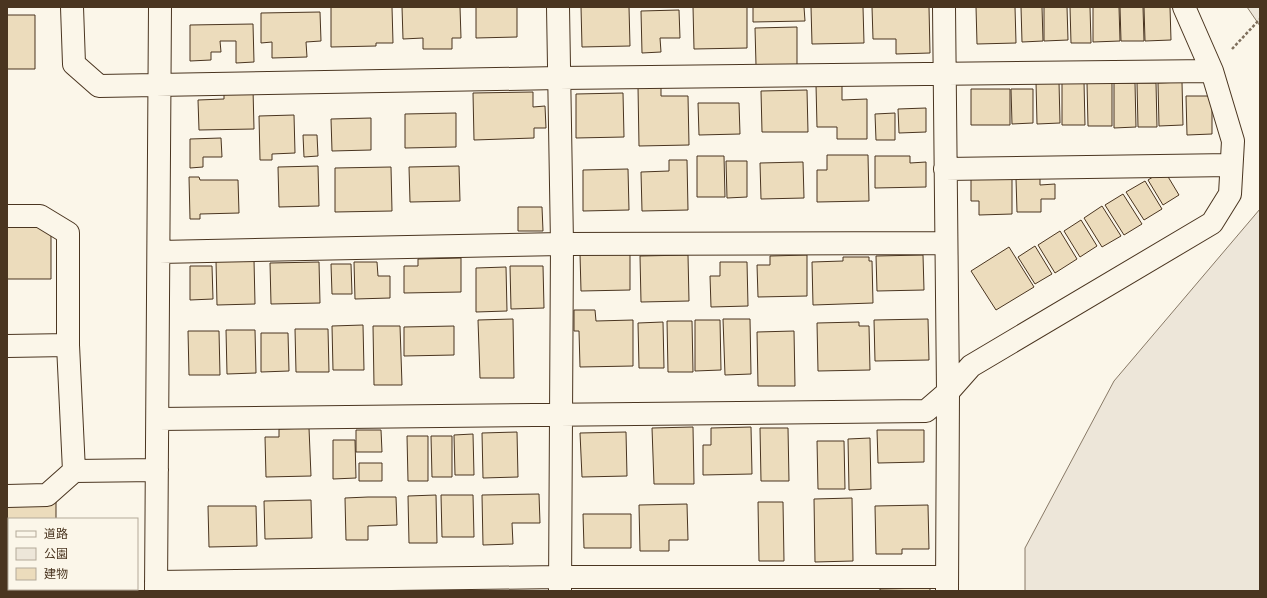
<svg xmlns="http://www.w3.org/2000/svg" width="1267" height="598" viewBox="0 0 1267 598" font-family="'Source Sans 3','Noto Sans JP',sans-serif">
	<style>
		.green { fill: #ede6d9; stroke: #887966 }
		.building { fill: #ecdcbc; stroke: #4a3520 }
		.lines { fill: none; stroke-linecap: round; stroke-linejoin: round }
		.minor-casing { stroke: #4a3520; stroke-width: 24 }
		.path { stroke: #7f6f5c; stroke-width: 2.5; stroke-dasharray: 3 2; stroke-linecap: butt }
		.minor { stroke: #fbf6e9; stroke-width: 22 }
	</style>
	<rect width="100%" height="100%" fill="#fbf6e9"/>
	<path class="green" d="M1247 7H1260V26Z
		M1260 209V591H1025V548L1114 381Z"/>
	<path class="building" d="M331 7H392L393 43H376V46L331 47Z
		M402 7H460L461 38H452V49H423V38L403 39Z
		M476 7H517V37L476 38Z
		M581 7H629L630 46 582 47Z
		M693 7H747V48L694 49Z
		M753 7H804L805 21 753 22Z
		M811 7H863L864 43 812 44Z
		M872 7H929L930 53 896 54V39H873Z
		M976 7H1015L1016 43 977 44Z
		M1021 7H1042L1043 41 1022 42Z
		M1044 7H1067L1068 40 1044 41Z
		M1070 7H1090L1091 43H1071Z
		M1093 7H1119L1120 41 1093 42Z
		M1120 7H1143L1144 41H1121Z
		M1144 7H1170L1171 40 1145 41Z
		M679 10 680 38H660L661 52 642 53 641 11Z
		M320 12 321 41 306 42 307 57 272 58V42L261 43V13Z
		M7 15H35V69H7Z
		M253 24 254 62 236 63V41H220L221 52H211V60L190 61V25Z
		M797 27V65H756L755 28Z
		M1036 82H1059L1060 123 1037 124Z
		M1062 82H1084L1085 125H1062Z
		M1182 82 1183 125 1159 126 1158 83Z
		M1087 83H1112V126H1088Z
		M1114 83H1135L1136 127 1114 128Z
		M1137 83H1156L1157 127H1138Z
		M842 84V100L867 99V139H837V127H817L816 85Z
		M661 86V96H688L689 145 639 146 638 87Z
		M253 89 254 129 199 130 198 100 224 99V90Z
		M971 89H1010V125H971Z
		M1011 89H1033V123L1012 124Z
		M807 90 808 132H762L761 91Z
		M533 92V107L545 106 546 128H534V138L474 140 473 93Z
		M623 93 624 137 576 138V94Z
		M1186 96H1212V134L1187 135Z
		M698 103H739L740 134 699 135Z
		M926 108V132L899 133 898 109Z
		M456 113V147L405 148V114Z
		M895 113V140H876L875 114Z
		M294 115 295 153 272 154V160H260L259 116Z
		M371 118V150L332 151 331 119Z
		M303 135H317L318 156 304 157Z
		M221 138 222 157H203V167L190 168V139Z
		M827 155H868L869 201 817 202V170H827Z
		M697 156H724L725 197H697Z
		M875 156H910V163L926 162V187L875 188Z
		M669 160H687L688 210 642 211 641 172 669 171Z
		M726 161H747V197L727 198Z
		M803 162 804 198 761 199 760 163Z
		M318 166 319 206 279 207 278 167Z
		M459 166 460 201 410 202 409 167Z
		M391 167 392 211 335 212V168Z
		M628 169 629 210 583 211V170Z
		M1164 170 1179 195 1163 205 1148 180Z
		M1012 176V214L979 215V201H971V177Z
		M189 177H199L200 180H238L239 213 200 214V219H190Z
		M1040 178V185L1055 184V199H1041V212H1017L1016 179Z
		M1145 181 1162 209 1144 220 1126 192Z
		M1123 194 1142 224 1124 235 1105 205Z
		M1102 206 1121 236 1102 247 1084 218Z
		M518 207H542L543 231H518Z
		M1081 220 1097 246 1080 257 1064 231Z
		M7 224H51V279H7Z
		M1060 231 1077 259 1055 273 1038 245Z
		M1035 246 1052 274 1035 284 1018 257Z
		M1009 247 1034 287 996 310 971 271Z
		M630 253V290L581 291 580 254Z
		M688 255 689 301 641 302 640 256Z
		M807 255V296L758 297 757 265H770V256Z
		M923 255 924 290 877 291 876 256Z
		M843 257H869V261H872L873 303 813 305 812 262 843 261Z
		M461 258V292L404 293V266H418V259Z
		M254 260 255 304 217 305 216 261Z
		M319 262 320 303 271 304 270 263Z
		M354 262H377L378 276H390V298L355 299Z
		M720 262H747L748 306 711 307 710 276H720Z
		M331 264H351L352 294H332Z
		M190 266H212L213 299 190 300Z
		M510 266H543L544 308 511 309Z
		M506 267 507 311 476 312V268Z
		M574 310H595L596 321 633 320V366L580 367 579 331H574Z
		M513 319 514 378H480L478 320Z
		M723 319H750L751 374 725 375Z
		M928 319 929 360 875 361 874 320Z
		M695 320H720L721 370 695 371Z
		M667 321H692L693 372H668Z
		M663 322 664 368H639L638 323Z
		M859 322V326H869L870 370 818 371 817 323Z
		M363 325 364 370H333L332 326Z
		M373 326H400L402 385H374Z
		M454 326V355L404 356V327Z
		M295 329H328L329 372H296Z
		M226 330H255L256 373 227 374Z
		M188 331H219L220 375H189Z
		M794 331 795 386H758L757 332Z
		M261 333H288L289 371 261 372Z
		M693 427 694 484H654L652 428Z
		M751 427 752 474 703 475V445H711V428Z
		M309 428 311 476 266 477 265 437H279V429Z
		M760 428H788L789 481H761Z
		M356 430H381L382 452H356Z
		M877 430H924V462L878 463Z
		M517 432 518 477 483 478 482 433Z
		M626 432 627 476 582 477 580 433Z
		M473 434 474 475H455L454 435Z
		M407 436H428V481H408Z
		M431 436H452V477H432Z
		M870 438 871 489 849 490 848 439Z
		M333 440H355L356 478 333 479Z
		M817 441H844L845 489H818Z
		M359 463H382V481H359Z
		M539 494 540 523H512L513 544 483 545 482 495Z
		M436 495 437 543H409L408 496Z
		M441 495H473L474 537H442Z
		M368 497H396L397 525 368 526V540H346L345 498Z
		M852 498 853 561 815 562 814 499Z
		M56 500V519H9V558H7V501Z
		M311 500 312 538 265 539 264 501Z
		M758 502H783L784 561H759Z
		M687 504 688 540H669V551H640L639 505Z
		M928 505 929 549H902V554H876L875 506Z
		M208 506H256L257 546 209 547Z
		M583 514H631V548H584Z
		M930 588V591H880V589Z"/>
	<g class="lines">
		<g class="minor-casing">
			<path id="minor" d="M72 7 74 64 99 86 559 78 1212 71
				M558 7 562 244 560 591
				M944 7 948 392 947 591
				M945 169 1231 165
				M7 216H40L68 233V345L74 471 47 495 7 496
				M159 252 562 244 946 243
				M7 346 68 345
				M158 419 926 411 948 392 971 366 1212 223 1230 194 1233 141 1212 71 1184 7
				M74 471 157 470
				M156 582 559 577H947
				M156 591 160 7"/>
		</g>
		<path class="path" d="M1232 49 1260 19"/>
		<use href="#minor" class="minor"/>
	</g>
	<rect width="1267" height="598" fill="none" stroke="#4a3520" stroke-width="16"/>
	<rect x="8" y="518" width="130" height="72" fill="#fbf6e9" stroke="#b4a999"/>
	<rect x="16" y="531" width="20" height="6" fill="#fbf6e9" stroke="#b4a999"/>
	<text x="44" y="538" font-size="12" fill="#4a3520">道路</text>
	<rect x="16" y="548" width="20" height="12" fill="#ede6d9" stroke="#b4a999"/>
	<text x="44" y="558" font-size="12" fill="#4a3520">公園</text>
	<rect x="16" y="568" width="20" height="12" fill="#ecdcbc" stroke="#b4a999"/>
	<text x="44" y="578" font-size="12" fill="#4a3520">建物</text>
</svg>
